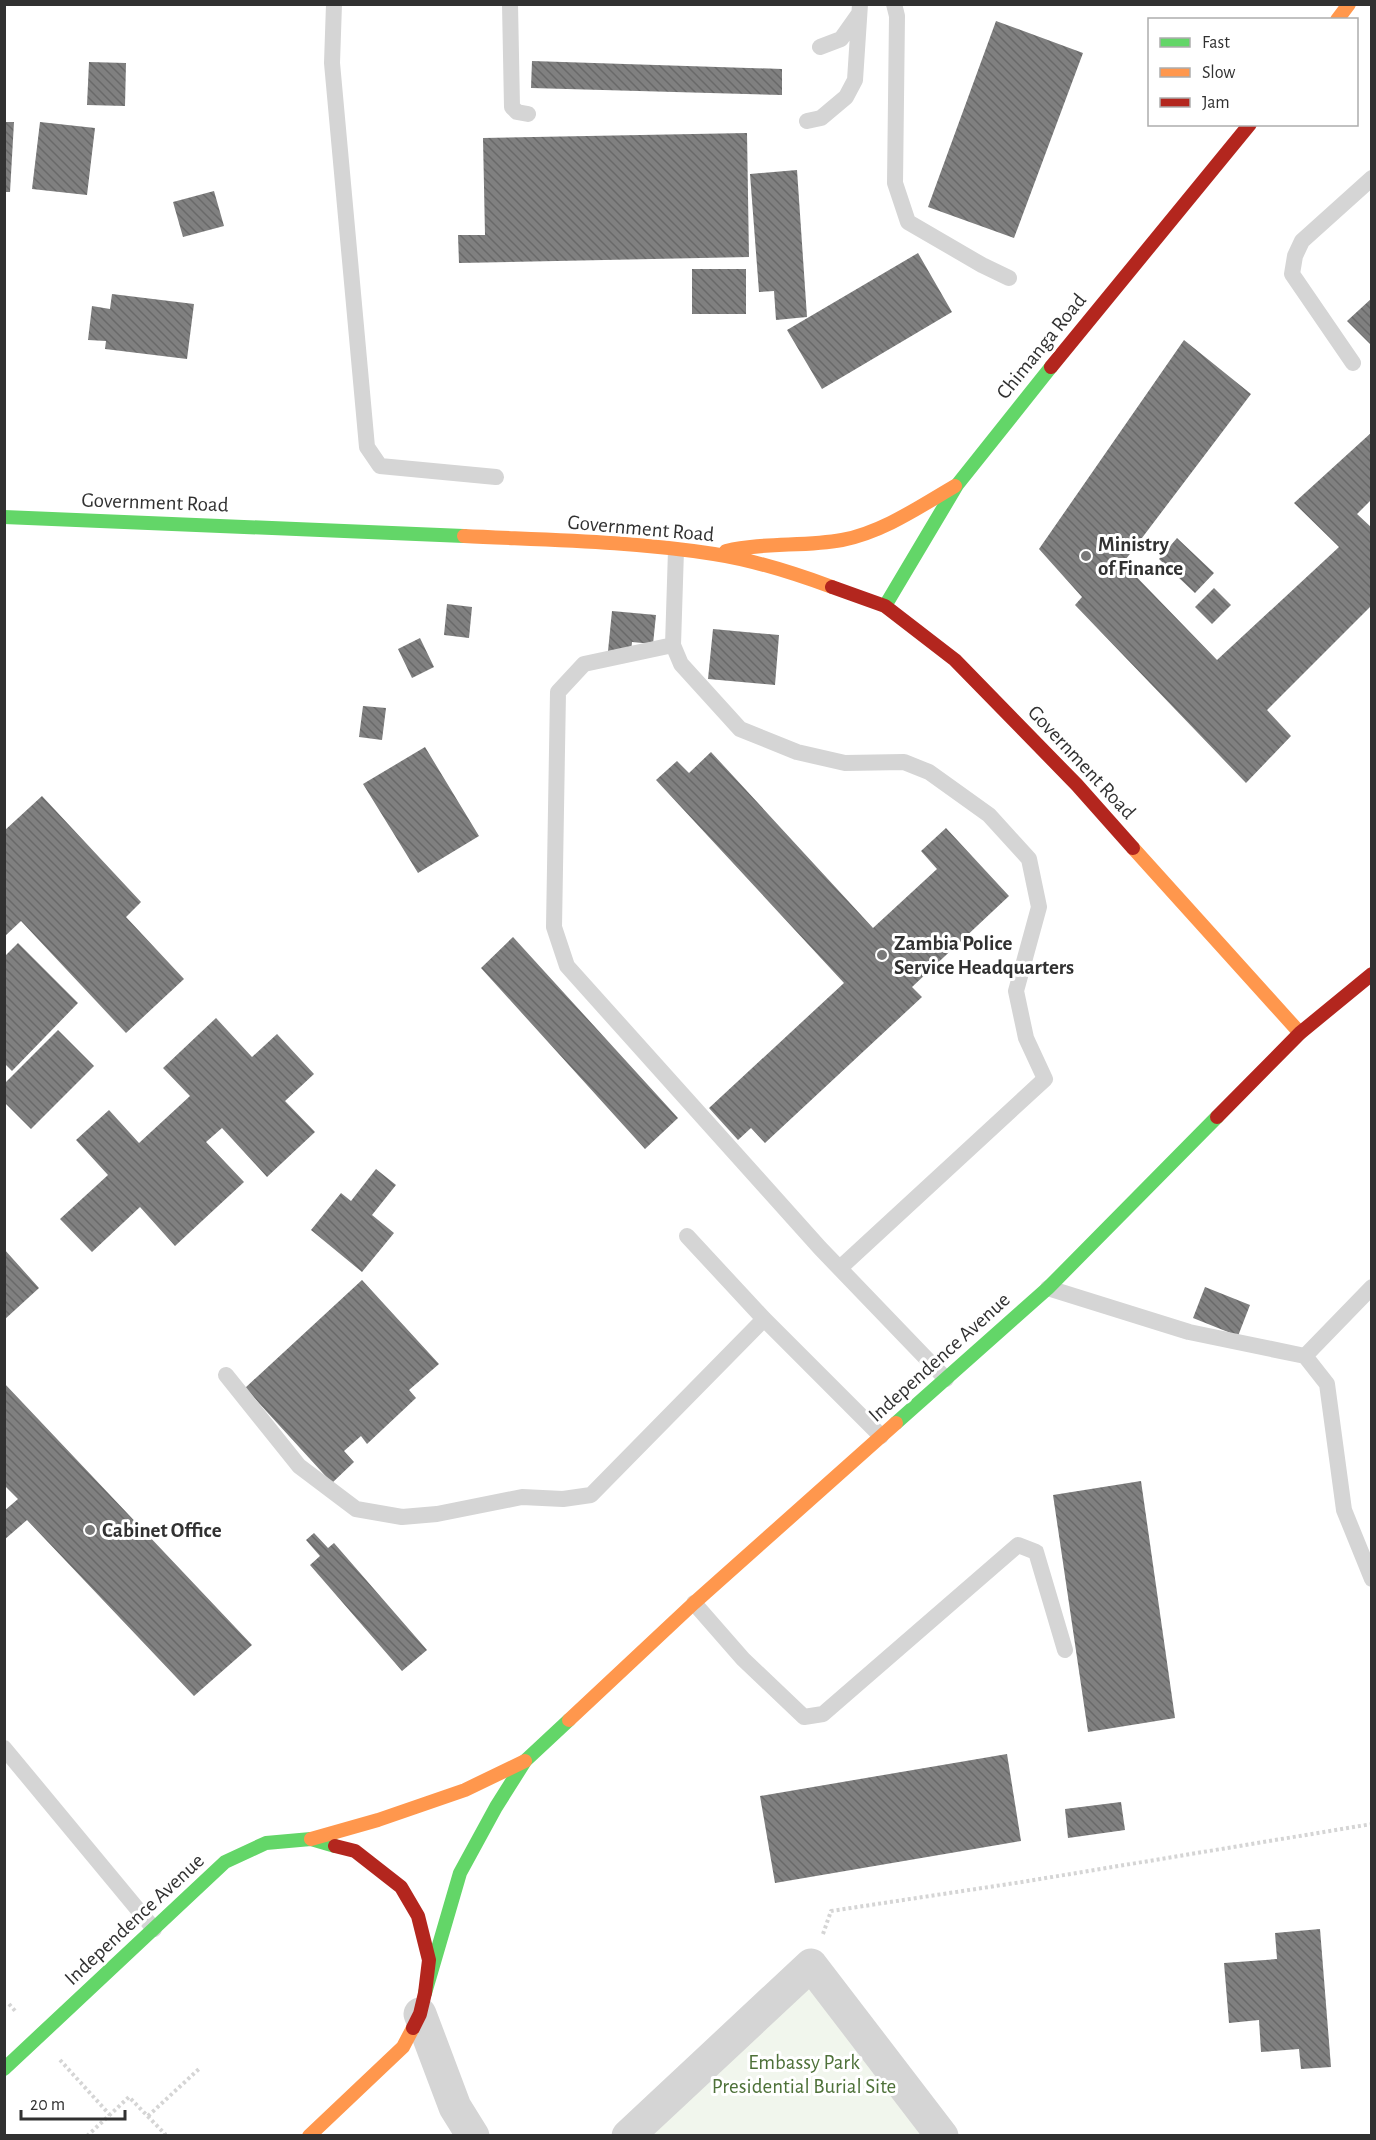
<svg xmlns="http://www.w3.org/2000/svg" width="1376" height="2140" viewBox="0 0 1376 2140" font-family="'Alegreya Sans',sans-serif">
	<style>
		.green { fill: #f1f6ed }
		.building { fill: url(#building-back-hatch) }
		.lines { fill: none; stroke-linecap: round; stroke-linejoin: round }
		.path { stroke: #d5d5d5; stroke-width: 4; stroke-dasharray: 3 3; stroke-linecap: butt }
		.lane { stroke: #d5d5d5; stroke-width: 16 }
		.street { stroke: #d5d5d5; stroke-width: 33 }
		.fast { stroke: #63d668; stroke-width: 14 }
		.slow { stroke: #ff974d; stroke-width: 14 }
		.jam { stroke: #b3261e; stroke-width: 14 }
		.poi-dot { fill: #797979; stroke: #fff; stroke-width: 2 }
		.labels { text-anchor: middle; stroke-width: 6; stroke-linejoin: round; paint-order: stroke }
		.street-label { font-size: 21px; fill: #313131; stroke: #fff }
		.poi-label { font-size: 21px; font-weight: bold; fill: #313131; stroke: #fff; text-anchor: start }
		.park-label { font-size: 21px; fill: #4e7139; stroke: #fff }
	</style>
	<defs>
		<pattern id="building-back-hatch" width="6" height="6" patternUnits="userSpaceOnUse" patternTransform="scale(1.5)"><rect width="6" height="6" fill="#808080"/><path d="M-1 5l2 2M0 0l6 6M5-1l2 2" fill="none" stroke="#696969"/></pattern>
	</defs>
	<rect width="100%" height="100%" fill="#fff"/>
	<path class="green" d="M810 1984 927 2136H652Z"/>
	<path class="building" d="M996 21 1083 53 1014 238 928 207Z
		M532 61 782 69V95L531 88Z
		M89 62 126 63 125 106 87 105Z
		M4 122H14L10 192H4Z
		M40 122 95 128 87 195 32 189Z
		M747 133 749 257 459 263 458 235H485L483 138Z
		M797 170 807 317 776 320 774 291 759 292 750 174Z
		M214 191 224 226 183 237 173 202Z
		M918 253 952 312 822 389 787 330Z
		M692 269H746V314H692Z
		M112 294 194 304 187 359 105 349 106 341 88 340 92 306 110 309Z
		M1372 298V346L1347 321Z
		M1184 340 1251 394 1123 563 1217 660 1339 547 1294 503 1372 432V499L1357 514 1372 528V605L1267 710 1291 736 1246 783 1075 605 1082 597 1039 549Z
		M1177 538 1214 573 1195 593 1159 559Z
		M1214 588 1231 605 1212 624 1195 607Z
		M447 604 472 607 469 638 444 635Z
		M612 611 656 615 653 644 632 642 631 653 608 651Z
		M713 629 779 635 775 685 708 679Z
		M420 638 434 667 412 678 398 649Z
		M363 706 386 708 382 740 359 737Z
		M425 747 479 836 418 873 363 784Z
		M711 752 873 928 937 869 921 851 946 828 1009 896 912 987 922 997 765 1143 751 1128 738 1140 709 1108 844 983 656 780 677 761 689 773Z
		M42 796 141 902 126 917 184 979 126 1033 21 921 4 937V831Z
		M513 937 678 1118 645 1149 481 968Z
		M18 943 78 1003 12 1071 4 1063V957Z
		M216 1018 252 1057 277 1034 314 1074 285 1101 315 1132 267 1177 222 1128 206 1142 244 1182 175 1246 140 1207 92 1252 60 1219 108 1175 76 1140 109 1110 139 1143 190 1096 163 1068Z
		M58 1030 94 1066 31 1129 4 1102V1084Z
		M376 1169 396 1185 372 1215 394 1233 362 1272 311 1230 341 1193 351 1201Z
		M4 1249 39 1288 4 1320Z
		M362 1280 439 1364 409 1390 416 1398 367 1444 361 1436 344 1451 354 1462 332 1483 245 1388Z
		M1205 1287 1250 1305 1238 1336 1193 1318Z
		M4 1383 252 1645 194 1696 27 1520 4 1540V1511L18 1499 4 1485Z
		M1141 1481 1175 1718 1088 1732 1053 1495Z
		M314 1533 328 1548 334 1543 427 1650 402 1671 310 1565 320 1556 306 1540Z
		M1007 1754 1021 1841 775 1883 760 1796Z
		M1121 1802 1125 1830 1068 1838 1065 1809Z
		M1320 1929 1331 2067 1301 2069 1299 2049 1261 2052 1259 2020 1229 2023 1224 1963 1277 1959 1275 1933Z"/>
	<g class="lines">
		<path class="path" d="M823 1934 831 1911 1022 1882 1372 1824
			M9 2004 17 2013
			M60 2060 110 2115
			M148 2116 200 2068
			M87 2136 129 2097 165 2134 164 2136"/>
		<path class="lane" d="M334 4 332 63 367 447 380 466 496 477
			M510 4 512 107 517 112 528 114
			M894 4 897 16 895 183 908 222 982 265 1009 278
			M820 47 841 39 858 15
			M807 121 821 118 846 97 855 80 860 4
			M1353 363 1292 274 1295 256 1302 241 1372 178
			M676 550 673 645 681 664 740 729 797 752 845 763 904 762 929 772 989 815 1029 859 1039 907 1016 991 1026 1038 1045 1079 840 1268
			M673 645 584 664 558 692 554 927 567 966 820 1248 946 1379
			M687 1236 764 1319 881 1436
			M1048 1288 1189 1332 1305 1356 1327 1384 1344 1510 1372 1579
			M1305 1356 1372 1287
			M226 1375 299 1466 356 1509 402 1517 437 1514 522 1497 563 1499 591 1495 764 1319
			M694 1603 743 1659 804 1717 823 1714 1018 1545 1036 1552 1065 1650
			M4 1748 154 1929"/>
		<path class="street" d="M420 2014 455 2107 473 2136
			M628 2136 811 1965 942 2136"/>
		<path class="fast" d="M4 517 464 536
			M885 606 957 485 1051 367
			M896 1423 1048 1288 1217 1117
			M425 1993 460 1873 496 1807 525 1761 569 1720
			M4 2069 225 1862 266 1843 311 1839 335 1846"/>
		<path class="slow" d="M1337 20 1349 4
			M464 536C547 540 632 541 714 554 754 560 794 573 832 587
			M726 551C764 542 804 547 842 540 883 532 919 507 955 486
			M1133 848 1300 1033
			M569 1720 694 1603 896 1423
			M311 1839 378 1820 465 1790 525 1761
			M309 2136 403 2047 413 2028"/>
		<path class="jam" d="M1051 367 1250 124
			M832 587 885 606 955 660 1077 785 1133 848
			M1217 1117 1300 1033 1372 974
			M335 1846 355 1851 401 1887 418 1916 429 1960 425 1993 420 2014 413 2028"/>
	</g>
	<g class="poi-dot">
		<circle cx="1086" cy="556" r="6"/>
		<circle cx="882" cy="955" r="6"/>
		<circle cx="90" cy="1530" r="6"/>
	</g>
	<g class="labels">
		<g class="street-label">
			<text transform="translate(1041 346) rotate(-51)" y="7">Chimanga Road</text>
			<text transform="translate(155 502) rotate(2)" y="7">Government Road</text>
			<text transform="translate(641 528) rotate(5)" y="7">Government Road</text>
			<text transform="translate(1082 762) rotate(47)" y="7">Government Road</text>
			<text transform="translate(939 1357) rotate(-42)" y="7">Independence Avenue</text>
			<text transform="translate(134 1919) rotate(-43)" y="7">Independence Avenue</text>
		</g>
		<g class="poi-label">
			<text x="1098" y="551">Ministry<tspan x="1098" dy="24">of Finance</tspan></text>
			<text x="894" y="950">Zambia Police<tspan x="894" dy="24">Service Headquarters</tspan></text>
			<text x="102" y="1537">Cabinet Office</text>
		</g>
		<g class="park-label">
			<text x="804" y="2069">Embassy Park<tspan x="804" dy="24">Presidential Burial Site</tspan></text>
		</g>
	</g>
	<rect width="1376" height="2140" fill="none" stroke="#313131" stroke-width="12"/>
	<rect x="1148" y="18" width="210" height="108" fill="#ffffff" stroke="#adadad" stroke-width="1.5"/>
	<rect x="1160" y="38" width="30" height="9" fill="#63d668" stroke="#adadad" stroke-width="1.5"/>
	<text x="1202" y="48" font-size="18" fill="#313131">Fast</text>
	<rect x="1160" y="68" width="30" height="9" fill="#ff974d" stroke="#adadad" stroke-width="1.5"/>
	<text x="1202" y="78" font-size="18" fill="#313131">Slow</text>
	<rect x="1160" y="98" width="30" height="9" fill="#b3261e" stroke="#adadad" stroke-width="1.5"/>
	<text x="1202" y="108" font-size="18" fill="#313131">Jam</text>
	<path d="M21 2110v9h104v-9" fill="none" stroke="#313131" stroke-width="3"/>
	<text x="30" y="2110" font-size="18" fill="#313131" stroke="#ffffff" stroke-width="4.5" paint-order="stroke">20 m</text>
</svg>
